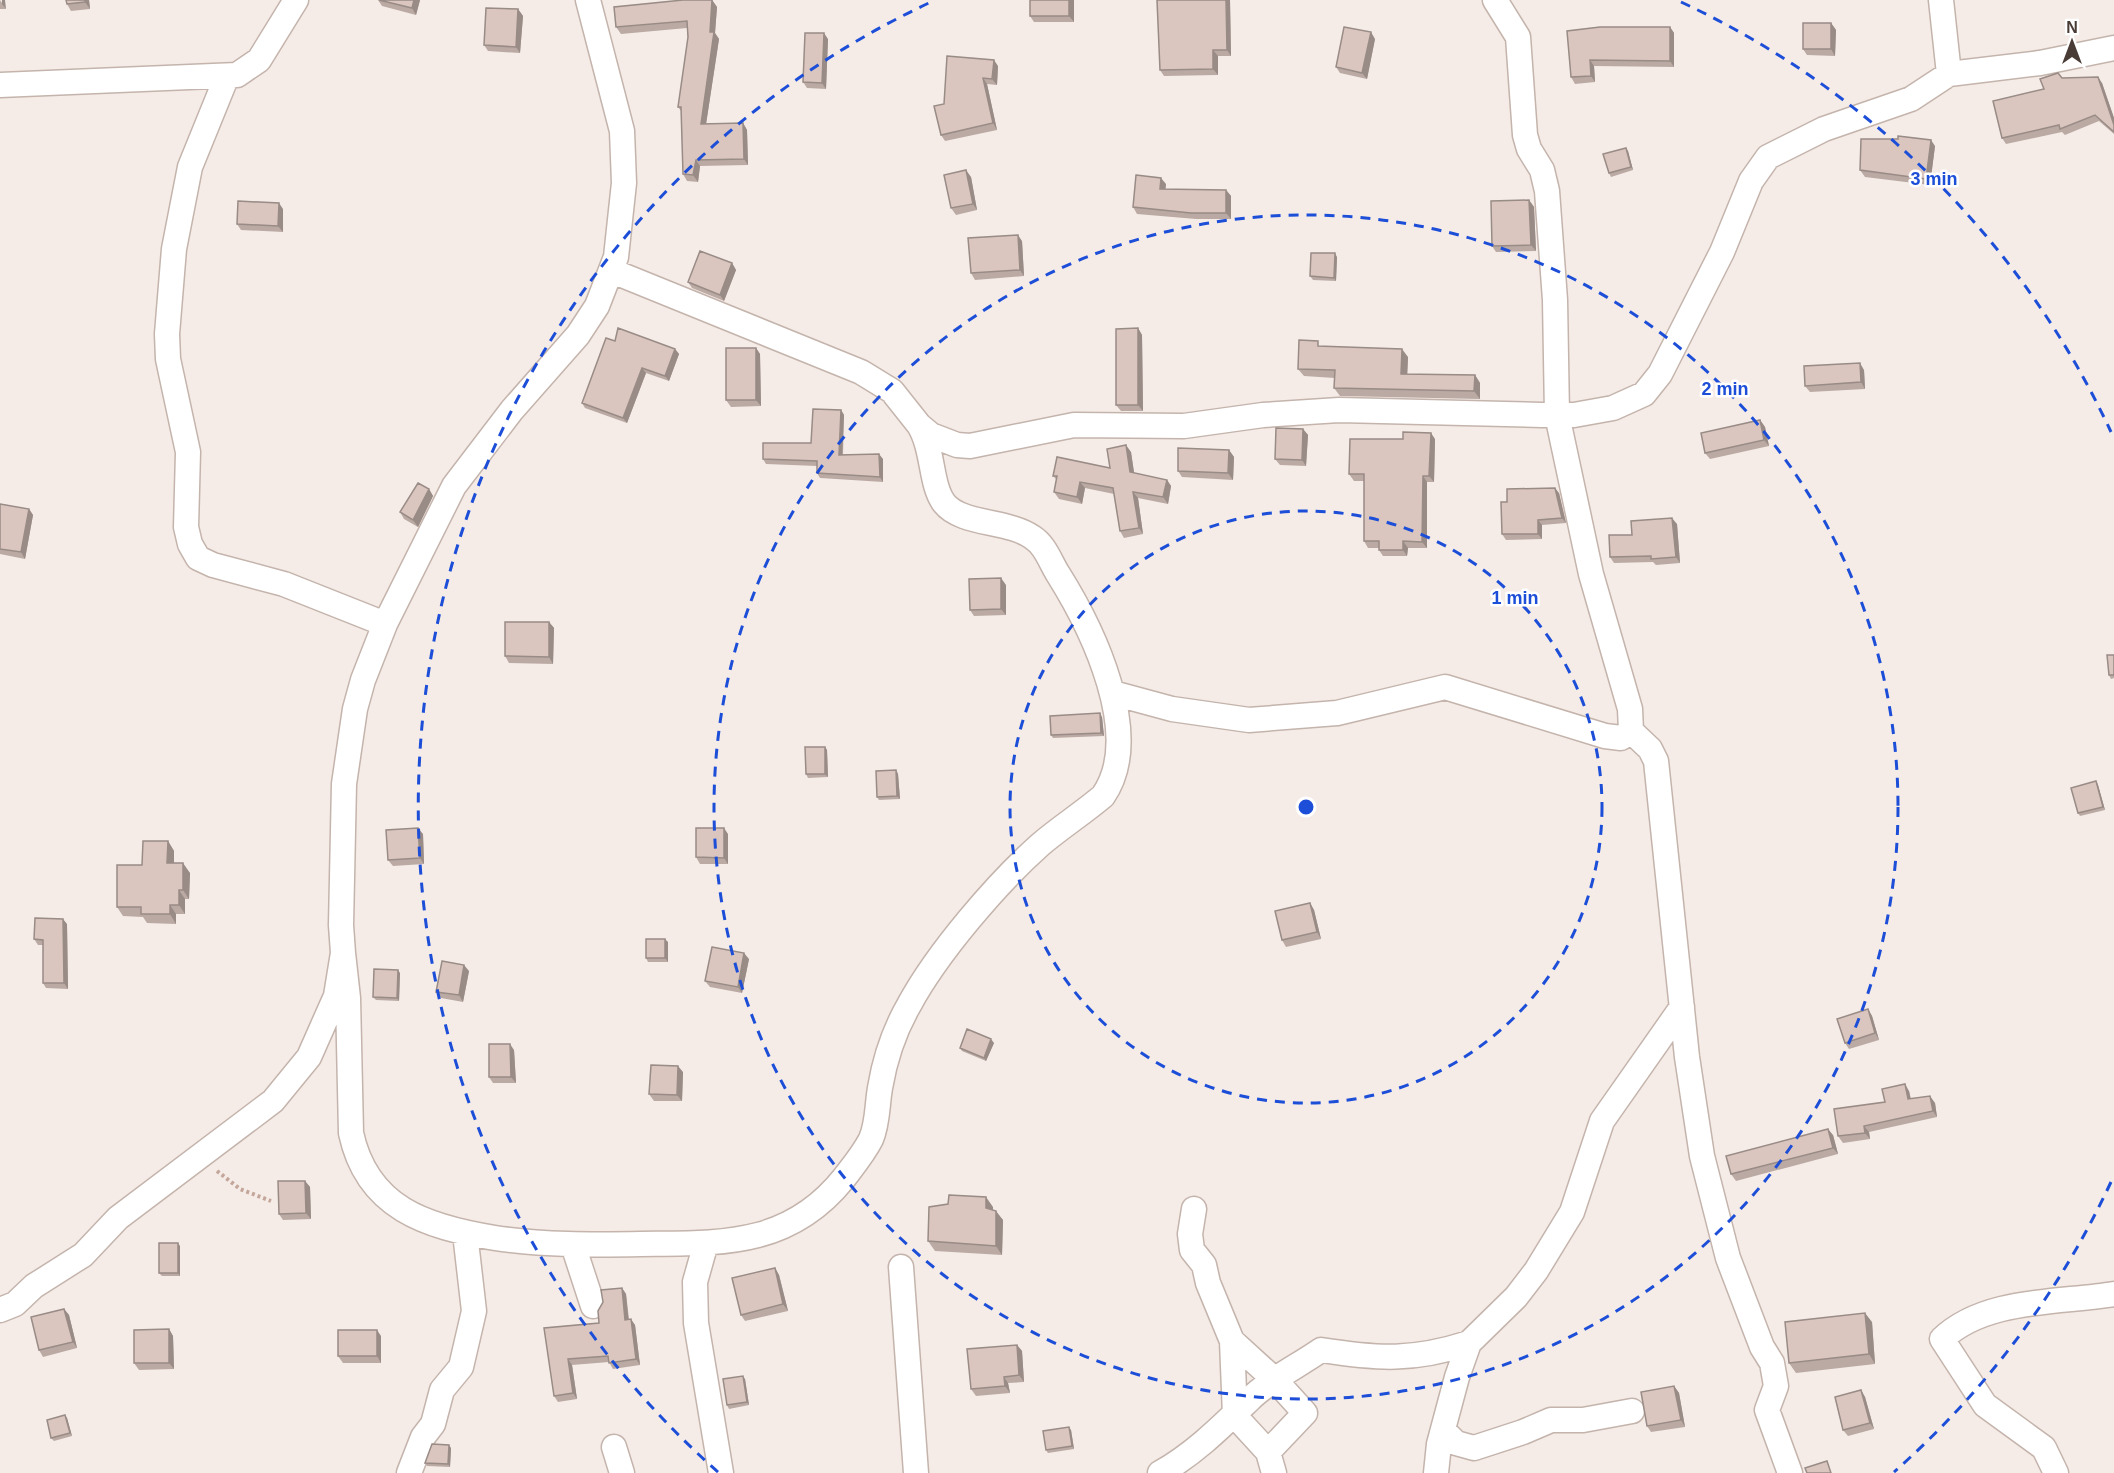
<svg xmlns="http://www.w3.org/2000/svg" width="2114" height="1473" viewBox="0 0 2114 1473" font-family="Helvetica,sans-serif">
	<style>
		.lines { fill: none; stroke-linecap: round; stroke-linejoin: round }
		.minor-casing { stroke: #c4b4ac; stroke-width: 27 }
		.path { stroke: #c4a69a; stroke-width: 4; stroke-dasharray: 3 3; stroke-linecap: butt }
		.minor { stroke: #fff; stroke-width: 24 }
		.wall { fill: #bbaaa4 }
		.shaded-wall { fill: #998b86 }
		.building { fill: #dac6bf; stroke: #998b86; stroke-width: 1.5 }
		.ring { fill: none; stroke: #1d4ed8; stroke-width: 3; stroke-dasharray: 10 8 }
		.centre { fill: #1d4ed8; stroke: #fff; stroke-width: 3 }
		.ring-label { font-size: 18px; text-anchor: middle; font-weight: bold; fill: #1d4ed8; stroke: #fff; stroke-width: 5; stroke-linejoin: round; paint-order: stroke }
	</style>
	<rect width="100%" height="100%" fill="#f5ece8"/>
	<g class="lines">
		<g class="minor-casing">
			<path id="minor" d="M1941 0 1949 74
				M227 76 190 167 174 249 167 334 168 359 188 452 186 527 190 544 198 558 213 565 284 584 385 624
				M0 85 237 75 259 60 296 0
				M612 271 861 372 892 391 919 425 931 435 957 445 970 446 1074 425 1184 426 1263 415 1339 410 1542 415H1574L1613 408 1644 394 1660 374 1722 252 1751 181 1768 157 1824 129 1911 99 1949 74 2040 63 2114 48
				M1113 693 1172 709 1249 720 1337 713 1445 687 1605 736 1621 738 1631 731 1630 709 1591 574 1557 415 1555 300 1547 191 1542 170 1529 149 1525 135 1518 37 1495 0
				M1631 731 1650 749 1656 761 1687 1057 1702 1156 1728 1258 1762 1347 1772 1363 1776 1386 1767 1410 1790 1473
				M343 953 348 998 351 1133C367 1208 426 1227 495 1238 543 1245 592 1245 641 1244 721 1243 789 1247 844 1178 854 1165 864 1153 871 1139 878 1123 877 1105 880 1088 885 1058 894 1031 909 1005 937 953 997 883 1041 844 1061 827 1083 813 1103 796 1145 736 1092 628 1058 574 1050 561 1045 545 1032 537 1008 520 961 525 944 503 930 484 934 450 919 425
				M1194 1209 1190 1234 1192 1250 1204 1265 1208 1283 1232 1341 1235 1416 1268 1452 1274 1473
				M706 1243 695 1282 696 1323 721 1473
				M573 1245 593 1306
				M901 1267 916 1473
				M0 1310 15 1304 34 1286 83 1255 118 1218 273 1101 309 1057 336 996 343 953 341 925 344 784 355 709 363 680 385 624 454 486 512 410 578 335 597 306 616 257 624 183 622 131 588 0
				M1232 1341 1276 1381 1305 1413 1268 1452
				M1443 1430 1456 1443 1474 1448 1523 1432 1551 1420H1583L1632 1411
				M614 1447 622 1473
				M409 1473 423 1437 433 1424 442 1390 461 1367 474 1311 465 1233
				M1160 1473C1194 1454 1221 1427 1249 1400 1269 1380 1298 1366 1321 1350 1379 1359 1413 1361 1469 1343
				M1436 1473 1439 1444 1457 1377 1469 1343 1516 1297 1536 1271 1572 1212 1602 1121 1682 1007
				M2056 1473 2044 1448 1985 1405 1942 1339C1985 1298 2059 1303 2114 1294"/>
		</g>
		<path class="path" d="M217 1171 240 1189 271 1201"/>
		<use href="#minor" class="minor"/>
	</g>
	<path class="wall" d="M0 0 6 9H0Z
		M66 0H89L90 9 71 11 67 4Z
		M378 0H420L416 15 382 6Z
		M712 0 717 7 715 33 719 39 706 124 743 123 747 130 748 165 700 166 698 182 687 181 683 174 681 111 678 107 688 37 687 28 621 34 616 27Z
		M1074 0V22H1034L1030 16Z
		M1157 0H1230L1231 56H1218V75L1164 76 1160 70Z
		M518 9 523 16 520 53 488 51 484 45Z
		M1831 23 1836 30 1835 56 1807 55 1803 49Z
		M1670 27 1674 33V67L1594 66 1595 82 1575 84 1571 77 1567 31Z
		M828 39 826 89 807 88 803 82Z
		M1375 39 1367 79 1340 73 1336 67Z
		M998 66 997 85 987 84 997 130 945 141 941 135 944 104Z
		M2062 78 2102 83 2114 118V134L2099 121 2065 135 2062 132 2006 144 2002 138 2044 89Z
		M1935 146 1930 185 1865 177 1860 170Z
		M1628 151 1633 170 1611 177 1609 173Z
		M971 177 977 210 956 215 951 208Z
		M1166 184 1165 189 1226 190 1231 196V219H1196L1137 214 1133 207Z
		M1529 200 1534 207 1536 251 1496 252 1492 246Z
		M283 209V232L241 230 237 224Z
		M1022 241 1024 276 975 280 971 273Z
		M1337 257 1336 281 1313 280 1310 276Z
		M732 263 736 270 724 301 692 288 688 282Z
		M1138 328 1142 335 1143 411H1121L1116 405Z
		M1322 346 1408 357 1407 374 1475 375 1480 383V399L1340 396 1334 388 1335 378 1304 376 1298 369Z
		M756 348 760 354 761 406 731 407 726 400Z
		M675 349 679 354 669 381 646 373 627 423 585 408 582 403Z
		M1864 370 1865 389 1810 392 1805 386Z
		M841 410 844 415 843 455 883 459V482L820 478 817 473V466L766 464 763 459 811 443Z
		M1760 420 1765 427 1769 446 1710 459 1705 453Z
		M1303 429 1308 435 1306 466 1280 465 1275 459Z
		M1435 439 1434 482H1427V548H1408L1407 556H1383L1379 550V548H1368L1364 541V481H1354L1349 474Z
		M1229 450 1234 457 1233 480 1182 477 1178 471Z
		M1131 452 1134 473 1167 480 1171 486 1168 504 1138 498 1143 534 1124 538 1120 531 1114 494 1085 488 1082 504 1059 499 1054 492 1057 480 1053 476 1110 468Z
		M429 489 433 496 418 527 404 519 400 512Z
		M1559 493 1566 523 1542 525V539L1506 540 1502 534Z
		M0 504 29 509 33 515 25 559 0 554Z
		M1677 524 1680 563 1656 565 1653 562 1614 563 1610 557 1632 535Z
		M1006 585V615L974 616 970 610Z
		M549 622 554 628 553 664 509 663 505 656Z
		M2114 655V678L2111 679 2109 675Z
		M1102 717 1104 736 1053 738 1051 735Z
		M825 747 827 750 828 777 808 778 806 774Z
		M896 770 898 774 900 799 879 800 877 797Z
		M2096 781 2098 785 2105 810 2080 816 2078 813Z
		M423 834 424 864 393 866 388 860Z
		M728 834V864H700L696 857Z
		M168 841 174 851V863L190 873 189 899H185V914H176V924L147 923 143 917 123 916 117 907 142 865Z
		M1310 903 1314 910 1321 939 1286 947 1282 940Z
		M67 924 68 989 46 988 43 983V945H38L34 939Z
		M668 942V962H648L646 958Z
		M749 959 742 993 710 987 705 981Z
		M469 971 463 1002 441 998 436 992Z
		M400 973 399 1001 376 1000 373 997Z
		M1868 1009 1872 1016 1879 1040 1849 1049 1845 1043Z
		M994 1043 986 1061 962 1051 960 1048Z
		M514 1050 516 1083H493L489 1077Z
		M683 1072 682 1101H654L649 1094Z
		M1909 1091 1911 1099 1935 1103 1937 1117 1869 1132 1870 1139 1843 1143 1838 1136 1885 1102Z
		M1833 1135 1838 1154 1736 1181 1731 1174Z
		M305 1181 310 1187 311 1219 283 1220 279 1214Z
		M993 1207V1210L1003 1220 1002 1255 935 1251 928 1241Z
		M180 1246V1276H162L159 1273Z
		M775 1268 779 1275 788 1311 745 1321 741 1315Z
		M622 1288 626 1294 629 1319 635 1325 640 1365 613 1369 609 1362 572 1365 577 1399 558 1402 554 1396 544 1328 599 1323Z
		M64 1309 69 1315 77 1348 43 1357 39 1350Z
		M1872 1322 1875 1364 1796 1373 1789 1363Z
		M169 1329 173 1336 174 1369 139 1370 134 1363Z
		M381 1336V1363H343L338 1356Z
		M1017 1345 1022 1351 1024 1382 1008 1383 1010 1393 976 1396 971 1389Z
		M745 1379 749 1405 729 1409 727 1405Z
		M1674 1386 1679 1393 1685 1427 1651 1432 1647 1426Z
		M1861 1390 1865 1397 1874 1429 1848 1436 1843 1430Z
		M67 1418 72 1436 54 1441 51 1438Z
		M1071 1430 1074 1449 1048 1453 1046 1450Z
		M451 1448 450 1467 427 1466 425 1463Z"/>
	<path class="shaded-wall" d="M2 0H5L6 9 2 4Z
		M85 0H89L90 9 85 2Z
		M414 0H420L416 15 412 8Z
		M712 0 717 7 715 33 719 39 705 131 701 124Z
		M1069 0H1074V22L1069 16Z
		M1226 0H1230L1231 56 1227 50Z
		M518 9 523 16 520 53 516 47Z
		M1831 23 1836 30 1835 56 1831 49Z
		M1670 27 1674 33V67L1670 61Z
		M1371 32 1375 39 1367 79 1362 73Z
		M824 33 828 39 826 89 822 83Z
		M1213 50 1218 56V75L1213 69Z
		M994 60 998 66 997 85 992 79Z
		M1590 60 1594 66 1595 82 1591 76Z
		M2098 77 2102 83 2114 118V125Z
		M983 78 987 84 997 130 993 123Z
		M743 123 747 130 748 165 744 159Z
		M1931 140 1935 146 1930 185 1926 179Z
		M1626 148 1628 151 1633 170 1631 167Z
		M696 160 700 166 698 182 693 175Z
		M966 170 971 177 977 210 973 204Z
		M1161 178 1166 184 1165 195 1160 189Z
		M1226 190 1231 196V219L1226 213Z
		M1529 200 1534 207 1536 251 1531 245Z
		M279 203 283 209V232L278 226Z
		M1018 235 1022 241 1024 276 1020 270Z
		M1335 253 1337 257 1336 281 1334 278Z
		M732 263 736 270 724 301 720 295Z
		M1138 328 1142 335 1143 411 1138 405Z
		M756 348 760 354 761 406 756 400Z
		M675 349 679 354 669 381 665 376Z
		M1402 349 1408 357 1407 382 1401 374Z
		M1860 363 1864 370 1865 389 1861 382Z
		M642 368 646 373 627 423 623 418Z
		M1475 375 1480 383V399L1474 391Z
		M841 410 844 415 842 460 839 455Z
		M1760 420 1765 427 1769 446 1764 440Z
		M1303 429 1308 435 1306 466 1302 460Z
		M1431 433 1435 439 1434 482 1429 476Z
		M1126 445 1131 452 1135 479 1130 472Z
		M1229 450 1234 457 1233 480 1228 473Z
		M879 454 883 459V482L880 477Z
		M1423 476 1427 482V548L1422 542Z
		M1167 480 1171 486 1168 504 1163 497Z
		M1080 482 1085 488 1082 504 1077 497Z
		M1555 488 1559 493 1566 523 1562 518Z
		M429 489 433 496 418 527 413 520Z
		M1133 492 1138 498 1143 534 1139 528Z
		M29 509 33 515 25 559 21 552Z
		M1672 518 1677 524 1680 563 1676 557Z
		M1538 520 1542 525V539L1538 534Z
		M1403 541 1408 548 1407 556 1403 550Z
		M1001 578 1006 585V615L1001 609Z
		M549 622 554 628 553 664 549 657Z
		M1100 713 1102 717 1104 736 1101 733Z
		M825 747 827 750 828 777 825 774Z
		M896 770 898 774 900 799 897 796Z
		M2096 781 2098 785 2105 810 2103 807Z
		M418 828 423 834 424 864 420 858Z
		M724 828 728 834V864L724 858Z
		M168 841 174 851V872L167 863Z
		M183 863 190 873 189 899 183 890Z
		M179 890 185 899V914L179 905Z
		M1310 903 1314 910 1321 939 1317 932Z
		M170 905 176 914V924L170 914Z
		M63 919 67 924 68 989 64 983Z
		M665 939 668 942V962L665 958Z
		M744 953 749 959 742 993 738 987Z
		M464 965 469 971 463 1002 459 995Z
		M398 970 400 973 399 1001 397 998Z
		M1868 1009 1872 1016 1879 1040 1875 1033Z
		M991 1039 994 1043 986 1061 984 1058Z
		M510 1044 514 1050 516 1083 511 1077Z
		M678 1066 683 1072 682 1101 677 1095Z
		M1905 1084 1909 1091 1912 1106 1908 1099Z
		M1930 1096 1935 1103 1937 1117 1933 1111Z
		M1864 1126 1869 1132 1870 1139 1865 1133Z
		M1828 1129 1833 1135 1838 1154 1833 1148Z
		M305 1181 310 1187 311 1219 306 1213Z
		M986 1197 993 1207V1218L986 1208Z
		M996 1211 1003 1220 1002 1255 996 1246Z
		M178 1243 180 1246V1276L178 1273Z
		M775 1268 779 1275 788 1311 783 1304Z
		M622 1288 626 1294 629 1325 625 1320Z
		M64 1309 69 1315 77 1348 73 1342Z
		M1865 1313 1872 1322 1875 1364 1869 1354Z
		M631 1319 635 1325 640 1365 636 1359Z
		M169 1329 173 1336 174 1369 169 1363Z
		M377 1330 381 1336V1363L377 1356Z
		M1017 1345 1022 1351 1024 1382 1019 1375Z
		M568 1359 572 1365 577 1399 573 1393Z
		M743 1376 745 1379 749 1405 747 1402Z
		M1004 1377 1008 1383 1010 1393 1005 1386Z
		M1674 1386 1679 1393 1685 1427 1681 1420Z
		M1861 1390 1865 1397 1874 1429 1870 1423Z
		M65 1415 67 1418 72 1436 70 1433Z
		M1069 1427 1071 1430 1074 1449 1072 1446Z
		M449 1445 451 1448 450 1467 448 1464Z"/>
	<path class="building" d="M66 0H85V2L67 4Z
		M379 0H414L412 8Z
		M683 0H712L710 32H714L701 124 743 123 744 159 696 160 693 175 683 174 681 107H678L688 37 687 21 616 27 614 7Z
		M1030 0H1069V16H1030Z
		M1157 0H1226L1227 50H1213V69L1160 70Z
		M486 8 518 9 516 47 484 45Z
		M1803 23H1831V49H1803Z
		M1344 27 1371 32 1362 73 1336 67Z
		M1600 27H1670V61L1590 60 1591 76 1571 77 1567 31Z
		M805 33H824L822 83 803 82Z
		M947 56 994 60 992 79 983 78 993 123 941 135 934 106 944 104Z
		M2058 73 2062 78 2098 77 2114 125V132L2095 115 2060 129 2059 125 2002 138 1993 101 2044 89 2040 79Z
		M1898 136 1931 140 1926 179 1860 170 1861 139H1898Z
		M1626 148 1631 167 1609 173 1603 154Z
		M966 170 973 204 951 208 944 175Z
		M1136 175 1161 178 1160 189 1226 190V213H1191L1133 207Z
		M1529 200 1531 245 1492 246 1491 201Z
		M238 201 279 203 278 226 237 224Z
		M1018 235 1020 270 971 273 968 238Z
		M700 251 732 263 720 295 688 282Z
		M1311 253H1335L1334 278 1310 276Z
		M618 328 675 349 665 376 642 368 623 418 582 403 606 338 615 341Z
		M1138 328V405H1116V329Z
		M1299 340 1318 341V346L1402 349 1401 374 1475 375 1474 391 1334 388 1335 370 1298 369Z
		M726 348H756V400H726Z
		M1860 363 1861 382 1805 386 1804 366Z
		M813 409 841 410 839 455 879 454 880 477 817 473V461L763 459V443H811Z
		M1760 420 1764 440 1705 453 1701 433Z
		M1276 428 1303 429 1302 460 1275 459Z
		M1403 432 1431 433 1429 476H1423L1422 542 1403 541V550H1379V541H1364V474H1349L1350 439H1403Z
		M1126 445 1130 472 1167 480 1163 497 1133 492 1139 528 1120 531 1113 488 1080 482 1077 497 1054 492 1057 476H1053L1057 457 1110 468 1107 449Z
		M1178 448 1229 450 1228 473 1178 471Z
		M418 483 429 489 413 520 400 512Z
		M1555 488 1562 518 1538 520V534H1502L1501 502H1507V489Z
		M0 504 29 509 21 552 0 549Z
		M1672 518 1676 557 1651 559V556L1610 557 1609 535H1632L1631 521Z
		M1001 578V609L970 610 969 579Z
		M505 622H549V657L505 656Z
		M2107 655H2114V675H2109Z
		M1100 713 1101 733 1051 735 1050 716Z
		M805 747H825V774H806Z
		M896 770 897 796 877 797 876 771Z
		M2096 781 2103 807 2078 813 2071 788Z
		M418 828 420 858 388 860 386 830Z
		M696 828H724V858L696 857Z
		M143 841H168L167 863H183V890H179V905H170V914H141V907H117V865H142Z
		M1310 903 1317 932 1282 940 1275 911Z
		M35 918 63 919 64 983H43V940L34 939Z
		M646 939H665V958H646Z
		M712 947 744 953 738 987 705 981Z
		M442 961 464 965 459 995 436 992Z
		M374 969 398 970 397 998 373 997Z
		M1868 1009 1875 1033 1845 1043 1837 1019Z
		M967 1029 991 1039 984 1058 960 1048Z
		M489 1044H510L511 1077H489Z
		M651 1065 678 1066 677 1095 649 1094Z
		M1905 1084 1908 1099 1930 1096 1933 1111 1864 1126 1865 1133 1838 1136 1834 1109 1885 1102 1882 1089Z
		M1828 1129 1833 1148 1731 1174 1726 1156Z
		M278 1181H305L306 1213 279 1214Z
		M949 1195 986 1197V1208L996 1211V1246L928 1241 929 1207 948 1204Z
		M159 1243H178V1273H159Z
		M775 1268 783 1304 741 1315 732 1278Z
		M622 1288 625 1320 631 1319 636 1359 609 1363 608 1356 568 1359 573 1393 554 1396 544 1328 599 1323 598 1311 603 1302 601 1290Z
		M64 1309 73 1342 39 1350 31 1317Z
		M1865 1313 1869 1354 1789 1363 1785 1322Z
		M169 1329V1363H134V1330Z
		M338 1330H377V1356H338Z
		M1017 1345 1019 1375 1004 1377 1005 1386 971 1389 967 1349Z
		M743 1376 747 1402 727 1405 723 1379Z
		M1674 1386 1681 1420 1647 1426 1641 1392Z
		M1861 1390 1870 1423 1843 1430 1835 1397Z
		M65 1415 70 1433 51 1438 47 1420Z
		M1069 1427 1072 1446 1046 1450 1043 1431Z
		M432 1444 449 1445 448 1464 425 1463Z
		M1827 1461 1831 1473H1807L1805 1468Z"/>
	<g class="ring">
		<circle cx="1306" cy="807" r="296"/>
		<circle cx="1306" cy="807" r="592"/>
		<path d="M2111 1182A888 888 0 0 1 1894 1472M718 1472A888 888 0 0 1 931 2M1681 2A888 888 0 0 1 2111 432"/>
	</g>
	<circle cx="1306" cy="807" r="9" class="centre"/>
	<g class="ring-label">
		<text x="1934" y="185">3 min</text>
		<text x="1725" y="395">2 min</text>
		<text x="1515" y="604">1 min</text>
	</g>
	<g transform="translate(2072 42)" stroke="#ffffff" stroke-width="4.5" paint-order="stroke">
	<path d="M0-4.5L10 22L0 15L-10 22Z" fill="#493b36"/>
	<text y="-9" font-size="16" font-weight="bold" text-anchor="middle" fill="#493b36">N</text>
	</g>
</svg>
